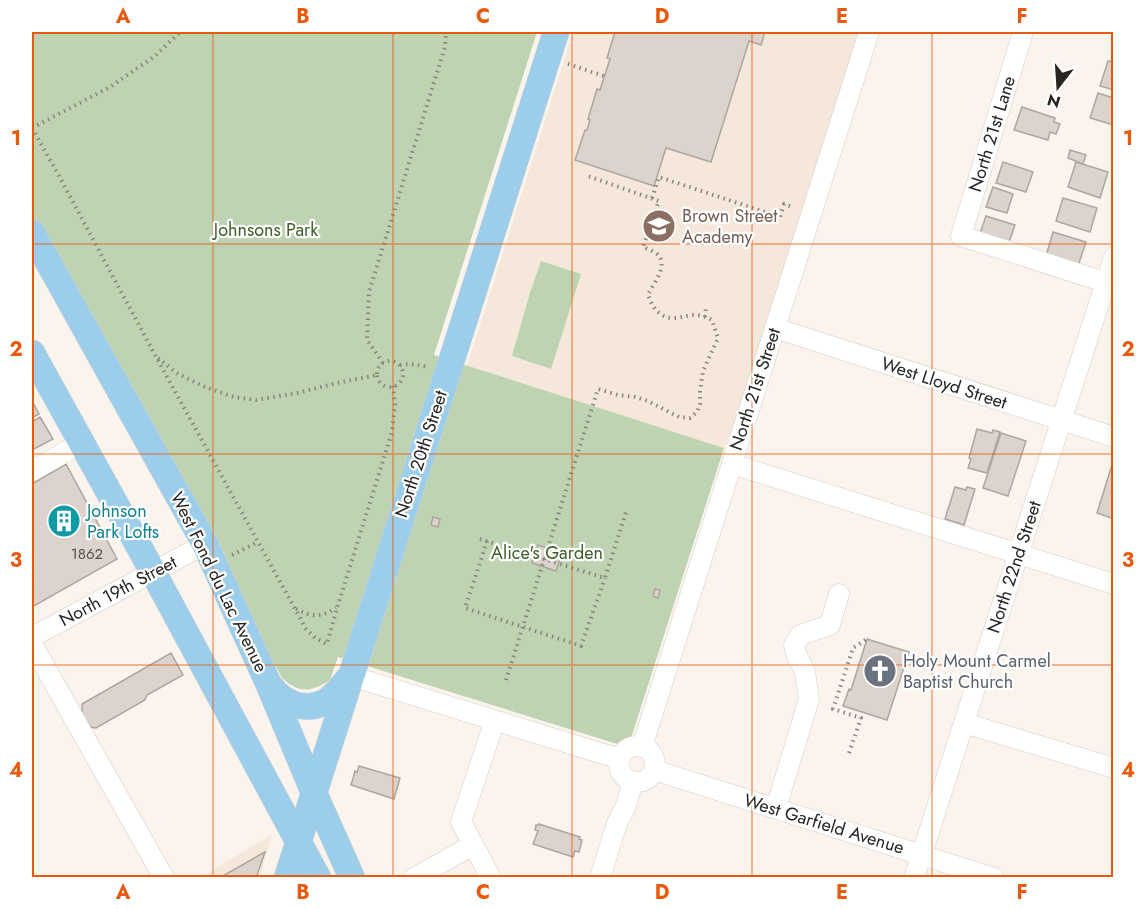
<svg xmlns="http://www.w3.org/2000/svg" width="1145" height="909" viewBox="0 0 1145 909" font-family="Jost,sans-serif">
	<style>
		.built { fill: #f5e8db }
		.green { fill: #bdd3b2 }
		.building { fill: #dbd3cc; stroke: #ada69f; stroke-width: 1.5 }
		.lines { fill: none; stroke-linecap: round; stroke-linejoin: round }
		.minor-casing { stroke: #d3ccc5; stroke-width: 21 }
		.major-casing { stroke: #d4d3d3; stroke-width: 27 }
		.path { stroke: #89847f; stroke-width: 4; stroke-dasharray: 1.5 4.5; stroke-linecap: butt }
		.minor { stroke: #fff; stroke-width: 20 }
		.major { stroke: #9cceec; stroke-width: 26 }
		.grid { fill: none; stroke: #e8590c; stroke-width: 1.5; stroke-opacity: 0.55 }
		.labels { text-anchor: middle; stroke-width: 4.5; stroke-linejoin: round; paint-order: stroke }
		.number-label { font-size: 15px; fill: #54504c }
		.street-label { font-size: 18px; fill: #272421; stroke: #fff }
		.education-label { font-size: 18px; fill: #785e54; stroke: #fff; text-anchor: start }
		.park-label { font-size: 18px; fill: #3d6027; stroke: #fff }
		.culture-label { font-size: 18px; fill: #0d838f; stroke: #fff; text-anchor: start }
		.worship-label { font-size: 18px; fill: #5b616d; stroke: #fff; text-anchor: start }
		.neatline { fill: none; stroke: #e8590c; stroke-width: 2 }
		.grid-label { font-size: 20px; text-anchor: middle; font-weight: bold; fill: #e8590c }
	</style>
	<rect width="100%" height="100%" fill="#fbf4ec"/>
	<path class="built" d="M573 32H869L775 328 724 448 467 366Z
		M272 834 260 877H202Z"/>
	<path class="green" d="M32 32H537L434 355 724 448 632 735 624 745 614 743 338 657 330 680C311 692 300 694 282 678L32 217Z
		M541 261 581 274 551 369 512 356 529 296Z"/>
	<path class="building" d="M615 32H765L761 45 749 41 711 162 666 148 654 186 575 160 585 130H587L590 120 588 119 597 89 600 90 610 59 607 58Z
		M1108 61 1114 62V90L1100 86Z
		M1098 93 1114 98V125L1090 118Z
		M1022 107 1055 118 1054 122 1060 124 1056 134 1050 132 1048 140 1014 130Z
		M1070 150 1086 155 1083 164 1068 158Z
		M1003 162 1033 172 1026 192 996 183Z
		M1076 162 1108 172 1100 198 1068 187Z
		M993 187 1013 194 1007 213 986 207Z
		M1063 198 1097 208 1090 232 1056 221Z
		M986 216 1015 225 1008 245 979 236Z
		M1053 232 1086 242 1078 266 1046 256Z
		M32 401 39 414 32 418Z
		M40 417 53 439 32 450V422Z
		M977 429 992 433 993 430 1000 432 987 473 968 468 971 459 969 458Z
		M1001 433 1026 441 1008 496 983 488Z
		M66 464 117 559 32 607V484Z
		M1111 468 1114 469V519L1097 513Z
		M955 487 966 490 967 487 975 489 964 525 945 519Z
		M433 517 440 519 438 527 431 525Z
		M538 545 562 553 556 571 532 563Z
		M655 589 660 590 658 598 653 596Z
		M867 639 909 652 887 720 843 706 849 689 851 690Z
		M171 653 183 675 147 695 145 700 96 728 90 727 82 714V704Z
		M359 766 400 778 394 799 351 785 355 771 357 772Z
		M539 824 580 837 579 839 582 840 579 852 575 851 573 857 533 844 538 831 535 830 536 825H539Z
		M265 852 256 878H219Z"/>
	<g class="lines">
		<g class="minor-casing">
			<path id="minor" d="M1023 32 961 236 1114 285
				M775 328 1114 437
				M732 464 1114 584
				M32 471 81 443
				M32 637 205 544
				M32 644 164 878
				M351 676 620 759
				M964 723 1114 768
				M619 764a18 18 0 1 1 36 0a18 18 0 1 1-36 0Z
				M642 747 869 32
				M654 770 994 878
				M776 808 809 699 805 672 797 656 794 645 800 635 830 625 839 594
				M414 878 473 845
				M491 878 461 822 495 720
				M600 878 617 823 625 808 633 782
				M914 878 1114 257"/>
		</g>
		<g class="major-casing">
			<path id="major" d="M32 233 205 544 269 685 314 793 352 878
				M32 353 153 572 318 878
				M271 687C284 704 305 712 325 702 334 697 342 686 349 678
				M287 878 556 32"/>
		</g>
		<path class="path" d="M568 64 604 76
			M32 128 58 174 155 355 306 629 315 638 327 644 337 608 392 432 395 404 393 386
			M32 128 110 87 155 56 180 32
			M652 198 659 177 780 217 784 204 793 207
			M705 317 706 307
			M158 358 178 374 205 387 234 397 256 400 297 393 337 383 377 375
			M377 374a13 13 0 1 1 26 0a13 13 0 1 1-26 0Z
			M383 363 367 340 369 292 445 47 446 32
			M400 365C410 363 418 365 428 367
			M480 539 605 578 626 512
			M487 541 465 608 581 646 605 578
			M232 555 258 542
			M296 609C313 617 320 618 336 608
			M506 680 598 389 618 395 635 397 648 401 679 417 690 418 697 412 700 404V391L703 371 718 338 712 320C706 317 700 315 694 315 687 315 681 318 674 318 659 318 652 307 648 294 654 283 670 264 656 253 653 251 647 249 643 247L659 201 585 175
			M849 753 861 718 833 709 853 648 867 639"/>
		<use href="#minor" class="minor"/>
		<use href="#major" class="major"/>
	</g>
	<path class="grid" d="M213 32V878M393 32V878M572 32V878M752 32V878M932 32V878M32 244H1114M32 454H1114M32 665H1114"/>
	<defs>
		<g id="school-disc" transform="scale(1.725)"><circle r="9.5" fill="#8d6e63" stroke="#fff"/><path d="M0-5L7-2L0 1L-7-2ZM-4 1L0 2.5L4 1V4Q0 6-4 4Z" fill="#fff"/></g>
		<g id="building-disc" transform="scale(1.725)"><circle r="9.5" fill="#0f9aa8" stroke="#fff"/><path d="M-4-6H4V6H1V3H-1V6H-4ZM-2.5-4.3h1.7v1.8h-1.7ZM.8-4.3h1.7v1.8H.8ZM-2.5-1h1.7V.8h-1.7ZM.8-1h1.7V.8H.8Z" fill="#fff"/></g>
		<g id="church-disc" transform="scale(1.725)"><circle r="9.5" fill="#6b7280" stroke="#fff"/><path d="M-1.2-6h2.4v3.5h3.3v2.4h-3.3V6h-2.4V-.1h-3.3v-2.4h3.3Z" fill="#fff"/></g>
	</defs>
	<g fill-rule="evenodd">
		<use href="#school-disc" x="659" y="226"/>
		<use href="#building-disc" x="64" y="521"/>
		<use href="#church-disc" x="880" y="671"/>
	</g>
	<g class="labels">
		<g class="number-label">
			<text x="87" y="559">1862</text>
		</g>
		<g class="street-label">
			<text transform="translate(992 134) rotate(-73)" y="6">North 21st Lane</text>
			<text transform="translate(944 383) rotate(18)" y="6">West Lloyd Street</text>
			<text transform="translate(755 389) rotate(-72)" y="6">North 21st Street</text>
			<text transform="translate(421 454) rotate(-72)" y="6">North 20th Street</text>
			<text transform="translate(1014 567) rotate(-72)" y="6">North 22nd Street</text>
			<text transform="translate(219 582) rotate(64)" y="6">West Fond du Lac Avenue</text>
			<text transform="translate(118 591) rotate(-28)" y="6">North 19th Street</text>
			<text transform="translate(824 824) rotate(17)" y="6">West Garfield Avenue</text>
		</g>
		<g class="education-label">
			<text x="682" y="222">Brown Street<tspan x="682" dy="21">Academy</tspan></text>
		</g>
		<g class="park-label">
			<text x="266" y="236">Johnsons Park</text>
			<text x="547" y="559">Alice's Garden</text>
		</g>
		<g class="culture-label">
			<text x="87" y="517">Johnson<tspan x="87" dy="21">Park Lofts</tspan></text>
		</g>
		<g class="worship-label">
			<text x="903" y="667">Holy Mount Carmel<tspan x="903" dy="21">Baptist Church</tspan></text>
		</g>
	</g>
	<rect width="1145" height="909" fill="none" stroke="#ffffff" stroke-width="66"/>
	<g transform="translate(1058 87) rotate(197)" stroke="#ffffff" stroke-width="4.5" paint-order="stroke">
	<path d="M0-4.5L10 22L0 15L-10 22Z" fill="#272421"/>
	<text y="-9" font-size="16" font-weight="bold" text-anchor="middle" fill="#272421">N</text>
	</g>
	<rect x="33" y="33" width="1079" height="843" class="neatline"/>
	<g class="grid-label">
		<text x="123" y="23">A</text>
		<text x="303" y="23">B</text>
		<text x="483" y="23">C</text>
		<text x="662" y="23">D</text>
		<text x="842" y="23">E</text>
		<text x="1022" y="23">F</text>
		<text x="16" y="145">1</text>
		<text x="1128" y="145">1</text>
		<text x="16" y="356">2</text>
		<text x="1128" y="356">2</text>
		<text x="16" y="567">3</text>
		<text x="1128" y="567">3</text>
		<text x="16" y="777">4</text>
		<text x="1128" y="777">4</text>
		<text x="123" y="899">A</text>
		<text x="303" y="899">B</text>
		<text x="483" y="899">C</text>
		<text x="662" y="899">D</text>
		<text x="842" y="899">E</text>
		<text x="1022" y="899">F</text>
	</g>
</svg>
